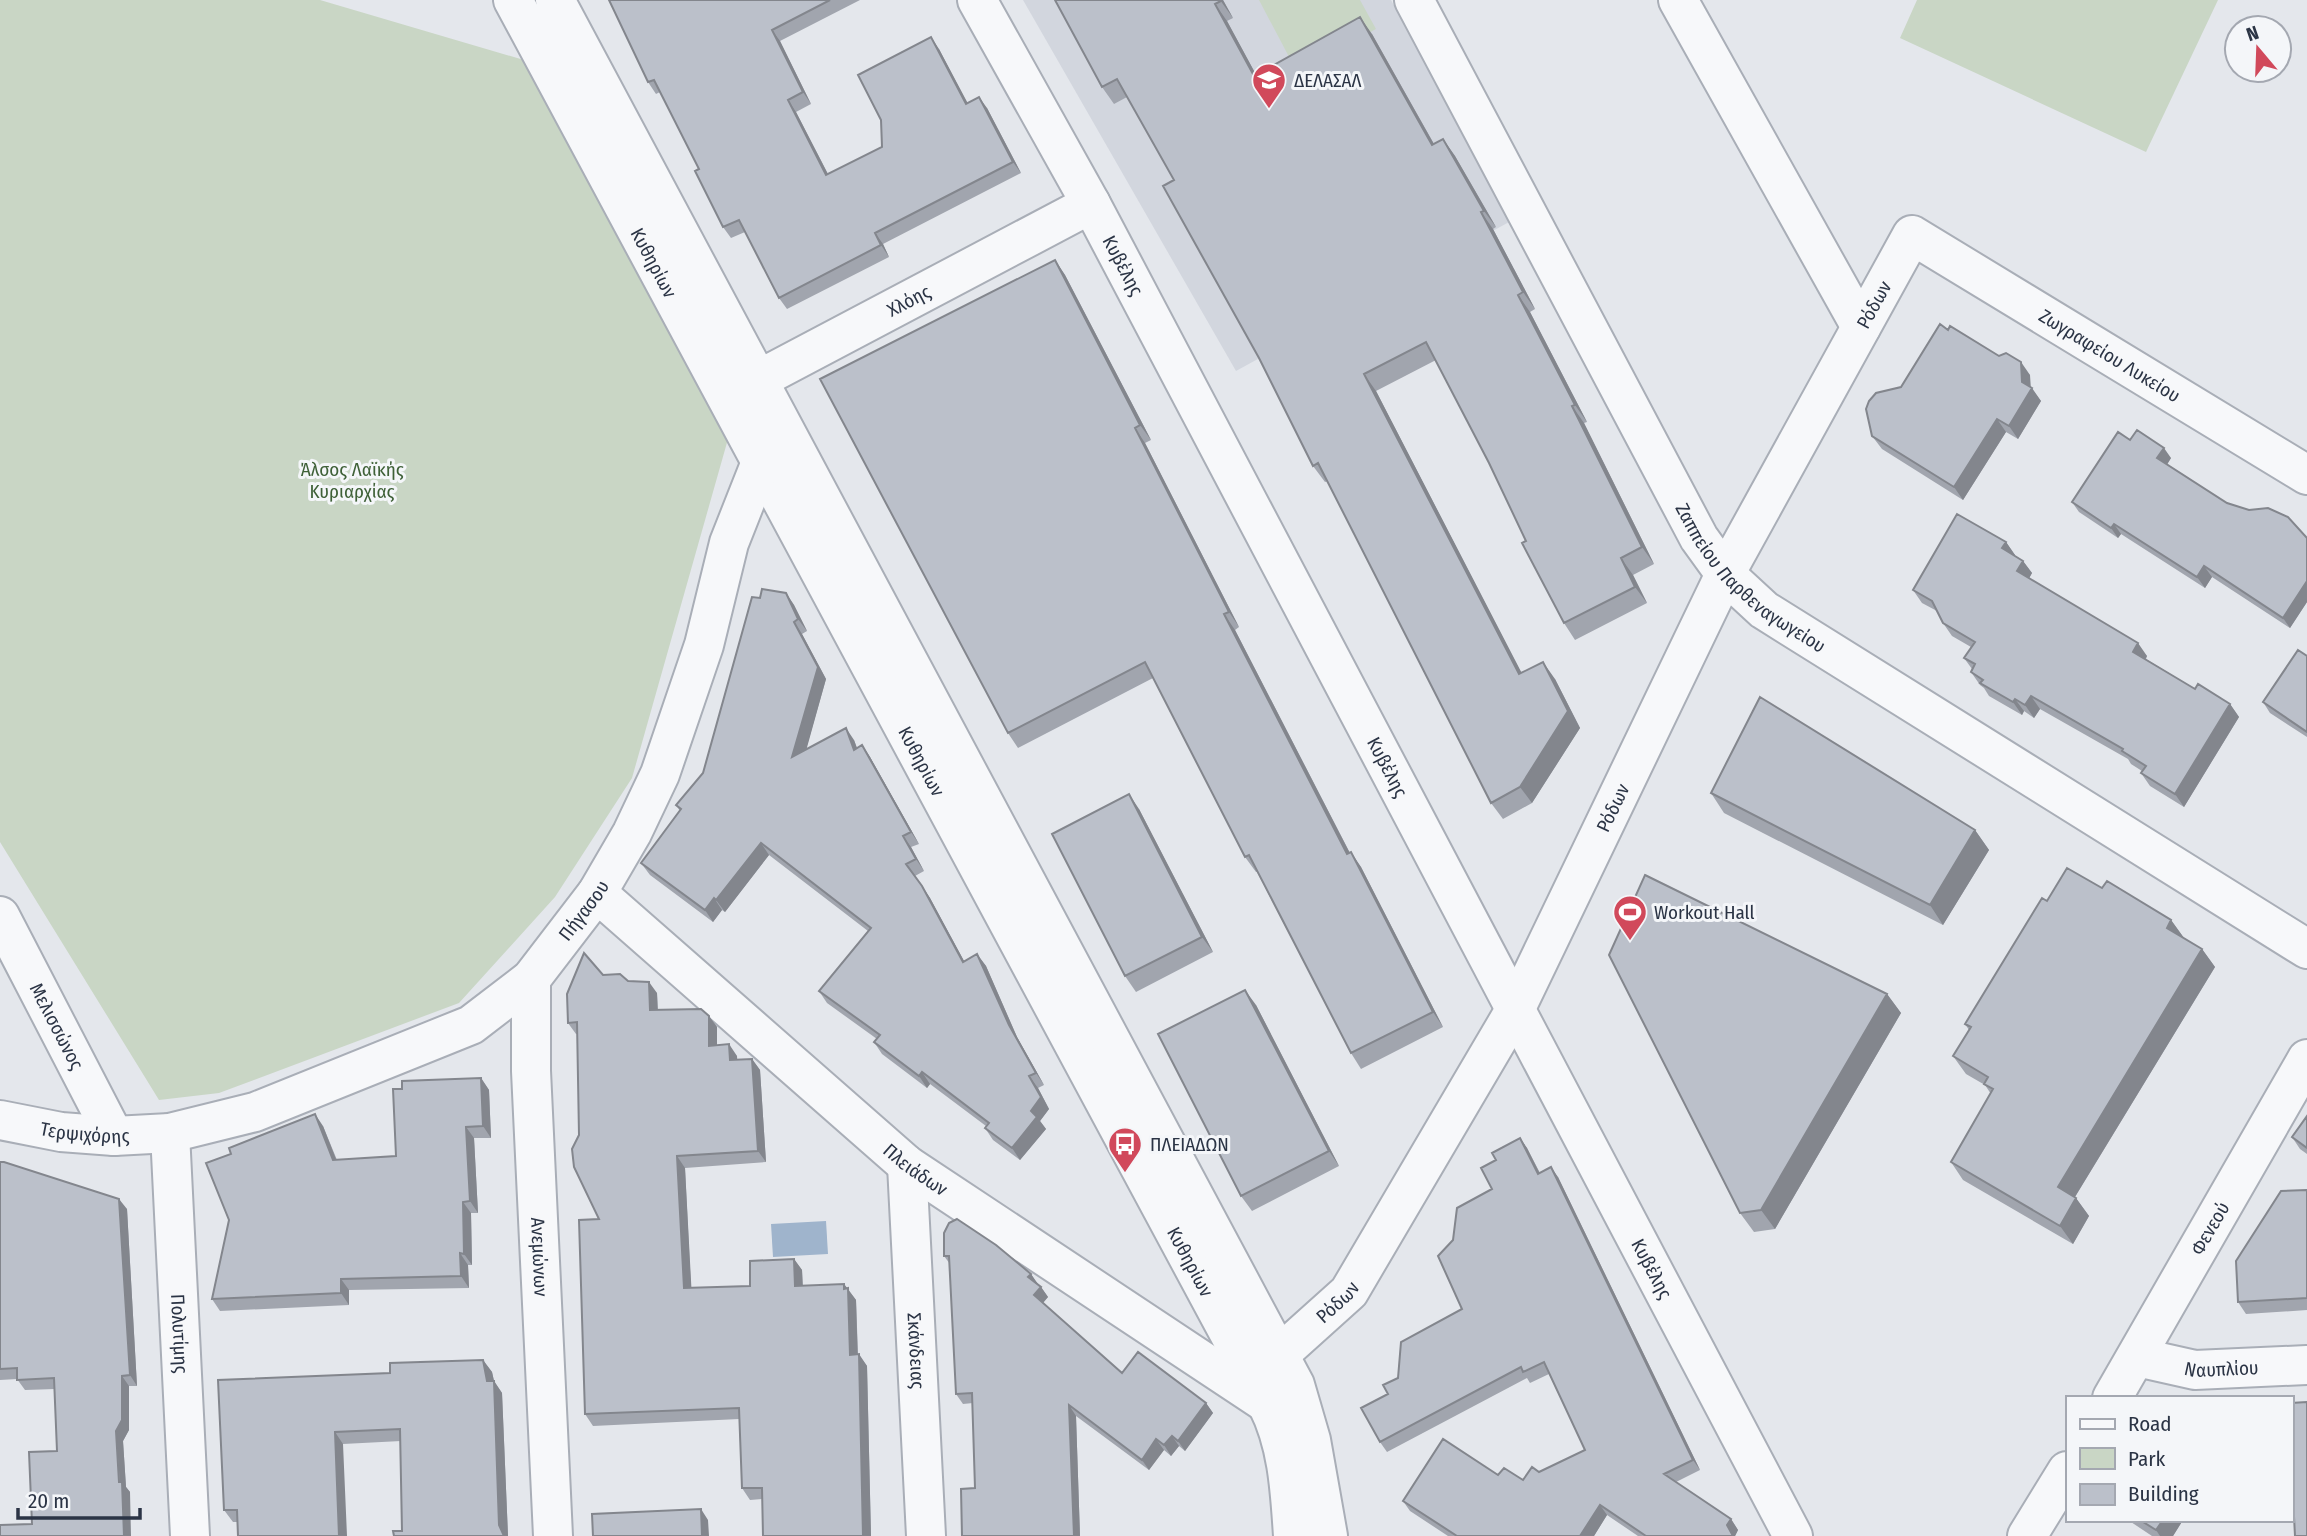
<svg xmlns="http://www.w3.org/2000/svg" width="2307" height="1536" viewBox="0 0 2307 1536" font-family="'Fira Sans Condensed',sans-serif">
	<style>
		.built { fill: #d2d6de }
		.green { fill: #c9d6c5 }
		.water { fill: #9fb4cc }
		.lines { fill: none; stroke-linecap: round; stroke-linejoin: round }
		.minor-casing { stroke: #a9aeb7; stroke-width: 42 }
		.minor { stroke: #f7f8fa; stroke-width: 38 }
		.wall { fill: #a1a5ae }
		.shaded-wall { fill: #83868d }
		.building { fill: #bbc0ca; stroke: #83868d; stroke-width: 2 }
		.labels { text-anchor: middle; stroke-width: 6; stroke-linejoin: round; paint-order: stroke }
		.poi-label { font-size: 19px; fill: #2b3445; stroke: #f4f6f9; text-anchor: start }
		.street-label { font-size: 19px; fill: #2b3445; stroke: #f4f6f9 }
		.park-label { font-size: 19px; fill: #3f6138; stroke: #f4f6f9 }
	</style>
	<rect width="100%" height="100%" fill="#e4e7ec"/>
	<path class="built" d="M1023 0H1391L1511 221 1236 371Z"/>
	<path class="green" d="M0 0H320L524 60 728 439 632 778 555 897 459 1003 219 1093 159 1100 0 842Z
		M1259 0H1360L1376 29 1297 72Z
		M1917 0H2218L2146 152 1900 38Z"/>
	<path class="water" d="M826 1221 828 1254 773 1257 771 1224Z"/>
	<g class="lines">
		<g class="minor-casing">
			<g id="minor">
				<path id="s1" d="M513 0 1267 1404C1288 1445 1290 1491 1293 1536"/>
				<path d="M555 0 1295 1385 1311 1440 1328 1536"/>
				<path id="s2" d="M977 0 1091 204 1793 1536"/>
				<path id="s3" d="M1414 0 1699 538 1725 574 1764 610 2307 949"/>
				<path d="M1678 0 1861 327"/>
				<path id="s4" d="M737 391 1091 204"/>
				<path id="s5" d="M597 893 907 1165 1263 1401"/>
				<path id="s6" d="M0 916 114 1136"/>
				<path id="s7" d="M531 979V1071L553 1536"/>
				<path id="s8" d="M0 1120 61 1132 114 1136 170 1133 255 1112 471 1025 531 979 597 893 632 833 660 774 704 645 729 543 761 462"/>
				<path id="s9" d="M170 1133 190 1536"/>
				<path id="s10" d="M907 1165 926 1536"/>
				<path id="s11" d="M1279 1355 1349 1292 1515 1010 1725 574 1912 235 2307 475"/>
				<path id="s12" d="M2137 1357 2195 1370 2307 1365"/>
				<path id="s13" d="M2112 1398 2307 1059"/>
				<path d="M2027 1536 2067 1471"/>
			</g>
		</g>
		<use href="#minor" class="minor"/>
	</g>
	<path class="wall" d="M609 0H860L780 41 811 104 796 112 828 174 882 147 939 49 967 103 987 108 1021 173 883 244 889 257 787 309 779 298 745 232 731 238 723 227 699 169 660 92 656 94 648 82Z
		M1055 0H1223L1233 18 1227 21 1256 75 1372 34 1434 144 1443 139 1455 156 1496 227 1493 229 1535 309 1530 312 1587 422 1584 423 1654 564 1633 575 1647 603 1575 640 1564 623 1526 541 1489 463 1436 360 1376 391 1521 673 1555 679 1580 728 1532 803 1503 819 1491 803 1328 481 1325 482 1313 466 1174 180 1127 97 1114 104 1102 87Z
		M1055 260 1065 275 1151 440 1145 443 1239 627 1235 630 1350 853 1361 867 1443 1027 1361 1069 1351 1053 1257 872H1256L1245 857 1153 678 1018 748 1008 733Z
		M1948 330 2030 375V387L2041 401 2018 439 2006 432 1963 500 1882 449 1872 436 1901 387Z
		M2130 440 2171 458 2167 464 2227 503 2307 538V602L2290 628 2212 577 2205 588 2121 534 2118 538 2079 512 2072 502Z
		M2006 542 2015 555V556L2023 561 2032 573 2029 578 2147 656 2146 659 2195 689 2230 704 2239 717 2184 807 2150 786 2141 773 2142 771 2131 764 2128 759 2040 709 2034 718 2024 711 2022 715 1989 696 1984 688 1980 685 1971 672 1972 669 1964 658 1971 647 1952 636 1943 623 1937 611 1922 603 1913 590Z
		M786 593 794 605 807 631 802 634 826 679 806 749 854 740 857 748 862 745 870 757 919 844 911 847 924 871 915 876 930 898 964 961 977 954 986 966 1017 1037 1044 1085 1038 1088 1049 1109 1040 1121 1046 1129 1020 1160 993 1140 985 1128 986 1126 930 1084 927 1088 882 1054 874 1042 877 1039 827 1003 819 991 868 931 769 855 725 912 722 910 713 922 650 875 641 863 680 811 676 805 703 773 760 598Z
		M2307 656V737L2270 713 2263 702Z
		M1711 793 1975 830 1989 850 1943 925 1724 813Z
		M1139 809 1213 952 1136 992 1125 976Z
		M2102 888 2171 920 2184 938 2202 949 2215 967 2075 1197 2089 1216 2073 1244 1963 1180 1951 1162 1991 1094 1985 1085 1966 1074 1953 1056 1969 1030 1965 1024 2047 901Z
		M603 975 628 981 657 993 658 1010 709 1016 717 1027V1045L737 1056V1060L752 1059 760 1070 766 1162 685 1168 691 1288 750 1286 794 1259 802 1270 803 1286 844 1284 856 1300 858 1354 867 1366 871 1536H763L762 1499 750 1500 742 1488 739 1419 593 1426 585 1414 599 1219 579 1135 577 1034H576L568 1023Z
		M1887 994 1901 1013 1775 1229 1754 1232 1740 1213Z
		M1256 1005 1339 1166 1252 1211 1241 1196Z
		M481 1078 489 1090 491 1138H474L478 1213H471L472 1265H468L469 1288 349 1290V1305L220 1311 212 1299 323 1126 337 1160 396 1156 402 1089Z
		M2307 1116V1154L2300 1149 2292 1137Z
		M1520 1138 1527 1148 1540 1173 1558 1177 1700 1470 1676 1482 1731 1519 1738 1530 1735 1536H1638L1607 1515 1594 1536H1448L1410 1511 1403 1501 1498 1475 1523 1480 1585 1450 1549 1374 1530 1383 1527 1378 1387 1452 1380 1442 1388 1394 1398 1378 1462 1309 1453 1240 1492 1189 1496 1160Z
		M0 1162 127 1209 137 1386H129V1430L123 1441 126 1487 130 1492 32 1524 57 1451 55 1389 25 1390 17 1379 0 1380Z
		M2307 1190V1310L2246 1314 2238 1302Z
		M944 1233 1031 1274 1037 1284 1041 1287 1048 1297 1043 1303 1122 1373 1206 1403 1213 1413 1185 1451 1179 1446 1171 1456 1164 1450 1149 1470 1076 1416 1080 1536H962L975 1488 973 1403 963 1404 956 1394 950 1264 944 1256Z
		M483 1360 492 1372 494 1381 502 1393 508 1536H394L402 1531 401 1441 343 1444 238 1522H233L224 1510 390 1373Z
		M2128 1520H2183L2173 1536H2152Z"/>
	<path class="shaded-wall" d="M1220 0H1223L1233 18Z
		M1215 4 1227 21 1266 93 1254 76Z
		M1360 17 1372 34 1444 162 1432 145Z
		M772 30 780 41 811 104 803 92Z
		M931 37 939 49 974 115 966 104Z
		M979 97 987 108 1021 173 1013 162Z
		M788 100 796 112 834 186 826 175Z
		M1443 139 1455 156 1496 227 1484 211Z
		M1481 212 1493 229 1535 309 1523 292Z
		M875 233 883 244 889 257 881 245Z
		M1055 260 1065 275 1151 440 1140 425Z
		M1518 295 1530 312 1587 422 1575 405Z
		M2021 362 2030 375 2031 390 2032 388 2041 401 2018 439 2009 426 2022 382Z
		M1364 374 1376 391 1531 691 1519 674Z
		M1572 406 1584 423 1654 564 1642 547Z
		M1997 419 2006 432 1963 500 1954 487Z
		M1135 428 1145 443 1239 627 1229 612Z
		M2164 448 2171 458 2165 468 2157 458Z
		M2114 524 2121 534 2118 538 2111 528Z
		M2006 542 2015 555 2011 561 2002 548Z
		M1621 558 1633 575 1647 603 1635 587Z
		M2023 561 2032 573 2026 584 2017 571Z
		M2204 566 2212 577 2205 588 2197 577Z
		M2307 581V602L2290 628 2283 618Z
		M786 593 794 605 807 631 798 619Z
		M1224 614 1235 630 1358 869 1347 854Z
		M794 622 802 634 826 679 801 769 792 757Z
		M2138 643 2147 656 2142 665 2133 652Z
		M1543 662 1555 679 1580 728 1532 803 1520 787Z
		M2031 696 2040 709 2034 718 2025 705Z
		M2015 699 2024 711 2022 715 2013 702Z
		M2230 704 2239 717 2184 807 2175 794Z
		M846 728 854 740 862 762 854 750Z
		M862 745 870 757 919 844 911 832Z
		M1129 794 1139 809 1213 952 1202 937Z
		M1975 830 1989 850 1943 925 1930 905Z
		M903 836 911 847 924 871 916 859Z
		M761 843 769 855 725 912 716 900Z
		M1351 852 1361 867 1443 1027 1433 1012Z
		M922 886 930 898 971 974 963 962Z
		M714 898 722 910 713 922 705 910Z
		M2171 920 2184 938 2167 928Z
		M2202 949 2215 967 2070 1205 2058 1187Z
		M977 954 986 966 1017 1037 1044 1085 1036 1073 1009 1025Z
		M649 982 657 993 658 1021 650 1010Z
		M1245 990 1256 1005 1339 1166 1329 1151Z
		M1887 994 1901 1013 1775 1229 1761 1210Z
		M709 1016 717 1027V1057L709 1046Z
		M729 1044 737 1056 738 1071 730 1060Z
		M752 1059 760 1070 766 1162 758 1151Z
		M922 1072 930 1084 927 1088 919 1076Z
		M1029 1076 1038 1088 1049 1109 1040 1121 1046 1129 1020 1160 1012 1148 1031 1111Z
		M481 1078 489 1090 491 1138 483 1126Z
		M315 1114 323 1126 341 1172 333 1160Z
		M466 1127 474 1138 478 1213 470 1201Z
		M1520 1138 1527 1148 1545 1184 1538 1174Z
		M677 1156 685 1168 692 1299 684 1288Z
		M1551 1167 1558 1177 1700 1470 1693 1460Z
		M2076 1198 2089 1216 2073 1244 2060 1226Z
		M119 1199 127 1209 137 1386 130 1375Z
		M463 1202 471 1213 472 1265 464 1254Z
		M460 1253 468 1265 469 1288 461 1276Z
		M794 1259 802 1270 803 1297 795 1286Z
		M1031 1274 1038 1284 1035 1288 1028 1277Z
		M341 1279 349 1290V1305L341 1293Z
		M844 1284 856 1300 858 1366 850 1355Z
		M1041 1287 1048 1297 1041 1305 1034 1295Z
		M859 1354 867 1366 871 1536H863Z
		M483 1360 492 1372 494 1381 502 1393 508 1536H504L499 1525 487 1381Z
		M122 1376 129 1386V1430L123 1441 126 1487 130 1492 131 1536H124L116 1431Z
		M1206 1403 1213 1413 1185 1451 1178 1441Z
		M1069 1405 1076 1416 1080 1536H1074Z
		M335 1432 343 1444 347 1536H339Z
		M1172 1436 1179 1446 1171 1456 1164 1445Z
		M1156 1439 1164 1450 1149 1470 1142 1460Z
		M1600 1505 1607 1515 1594 1536H1580Z
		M701 1509 708 1520 709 1536H702Z
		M1731 1519 1738 1530 1735 1536H1733L1727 1525Z
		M2163 1520H2183L2173 1536H2160L2156 1530Z"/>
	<path class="building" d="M609 0H830L772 30 803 92 788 100 826 175 882 147 881 120 858 75 931 37 966 104 979 97 1013 162 875 233 881 245 779 298 739 220 723 227 695 171 699 169 654 80 648 82Z
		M1055 0H1220L1221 1 1215 4 1254 76 1360 17 1432 145 1443 139 1484 211 1481 212 1523 292 1518 295 1575 405 1572 406 1642 547 1621 558 1635 587 1564 623 1522 543 1526 541 1489 463 1426 342 1364 374 1519 674 1543 662 1568 711 1520 787 1491 803 1318 463 1313 466 1259 358 1163 186 1174 180 1117 79 1102 87Z
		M1055 260 1140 425 1135 428 1229 612 1224 614 1347 854 1351 852 1433 1012 1351 1053 1249 855 1245 857 1145 662 1008 733 820 379Z
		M1940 324 1948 330 1950 326 1999 356 2006 353 2021 362 2022 382 2032 388 2009 426 1997 419 1954 487 1872 436 1866 409 1869 401 1876 393 1901 387Z
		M2137 430 2164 448 2157 458 2227 503 2249 510 2268 508 2288 517 2307 538V581L2283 618 2204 566 2197 577 2114 524 2111 528 2072 502 2118 432 2130 440Z
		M1957 514 2006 542 2002 548 2023 561 2017 571 2138 643 2133 652 2195 689 2198 684 2230 704 2175 794 2141 773 2146 766 2122 751 2123 749 2031 696 2025 705 2015 699 2013 702 1980 683 1983 680 1971 672 1975 664 1964 658 1975 642 1943 623 1932 601 1913 590Z
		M762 589 786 593 798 619 794 622 818 667 792 757 846 728 854 750 862 745 911 832 903 836 916 859 906 864 922 886 963 962 977 954 1009 1025 1036 1073 1029 1076 1041 1097 1031 1111 1037 1117 1012 1148 985 1128 989 1123 922 1072 919 1076 874 1042 880 1035 819 991 871 928 761 843 716 900 714 898 705 910 641 863 681 809 676 805 703 773 752 597 760 598Z
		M2298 650 2307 656V732L2263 702Z
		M1760 697 1975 830 1930 905 1711 793Z
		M1129 794 1202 937 1125 976 1052 834Z
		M2067 868 2102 888 2107 881 2171 920 2167 928 2202 949 2058 1187 2076 1198 2060 1226 1951 1162 1993 1089 1984 1084 1988 1077 1953 1056 1971 1027 1965 1024 2042 898 2047 901Z
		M1645 875 1887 994 1761 1210 1740 1213 1609 955Z
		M584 953 603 975 620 974 628 981 649 982 650 1010 701 1009 709 1016V1046L729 1044 730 1060 752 1059 758 1151 677 1156 684 1288 750 1286V1261L794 1259 795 1286 844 1284V1289L848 1288 850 1355 859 1354 863 1536H763L762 1488H742L739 1408 585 1414 579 1220 599 1219 574 1167 572 1149 579 1135 577 1022 568 1023 567 994Z
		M1245 990 1329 1151 1241 1196 1158 1034Z
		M481 1078 483 1126 466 1127 470 1201 463 1202 464 1254 460 1253 461 1276 341 1279V1293L212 1299 229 1220 206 1163 231 1154 229 1148 315 1114 333 1160 396 1156 393 1089H402V1081Z
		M2307 1116V1148L2292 1137Z
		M1520 1138 1538 1174 1551 1167 1693 1460 1664 1474 1731 1519 1727 1525 1733 1536H1646L1600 1505 1580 1536H1457L1403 1501 1443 1439 1498 1475 1504 1468 1523 1480 1532 1467 1539 1472 1585 1450 1544 1362 1523 1372 1521 1367 1380 1442 1361 1408 1388 1394 1383 1385 1398 1378 1401 1342 1462 1309 1438 1256 1453 1240 1457 1208 1492 1189 1481 1168 1496 1160 1492 1153Z
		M0 1162H4L119 1199 130 1375 122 1376V1420L116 1431 119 1482H122L124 1536H0V1525L32 1524 29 1452 57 1451 54 1378 17 1380V1368L0 1369Z
		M2307 1190V1298L2238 1302 2236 1261 2281 1191Z
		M957 1219 996 1245 1031 1274 1028 1277 1041 1287 1034 1295 1122 1373 1138 1352 1206 1403 1178 1441 1172 1436 1164 1445 1156 1439 1142 1460 1069 1405 1074 1536H962L961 1489 975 1488 972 1393 956 1394 949 1256H944V1233L949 1223Z
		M483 1360 487 1381H494L499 1525 504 1536H394L393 1531H402L400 1429 335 1432 339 1536H238L237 1510H224L218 1380 390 1373V1363Z
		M2307 1402V1536H2295L2291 1458V1403Z
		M701 1509 702 1536H593L592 1514Z
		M2140 1520H2163L2156 1530Z"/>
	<defs>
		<g id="school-pin" transform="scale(1.75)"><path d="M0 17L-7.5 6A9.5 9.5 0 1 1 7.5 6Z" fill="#d1495b" stroke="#f4f6f9"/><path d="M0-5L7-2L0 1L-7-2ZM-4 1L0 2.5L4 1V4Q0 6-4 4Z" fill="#fff"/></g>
		<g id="stadium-pin" transform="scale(1.75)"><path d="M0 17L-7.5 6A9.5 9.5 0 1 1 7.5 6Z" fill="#d1495b" stroke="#f4f6f9"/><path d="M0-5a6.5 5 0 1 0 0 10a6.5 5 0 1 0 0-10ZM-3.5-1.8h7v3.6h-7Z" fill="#fff"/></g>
		<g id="bus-pin" transform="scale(1.75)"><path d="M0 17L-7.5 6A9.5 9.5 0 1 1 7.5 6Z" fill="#d1495b" stroke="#f4f6f9"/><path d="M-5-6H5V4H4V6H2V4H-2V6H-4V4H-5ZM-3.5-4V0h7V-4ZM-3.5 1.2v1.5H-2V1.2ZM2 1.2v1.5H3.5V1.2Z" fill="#fff"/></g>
	</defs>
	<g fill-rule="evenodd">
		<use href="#school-pin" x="1269" y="80"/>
		<use href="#stadium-pin" x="1630" y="912"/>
		<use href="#bus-pin" x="1125" y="1144"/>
	</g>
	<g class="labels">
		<g class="poi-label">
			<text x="1294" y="87">ΔΕΛΑΣΑΛ</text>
			<text x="1654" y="919">Workout Hall</text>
			<text x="1150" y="1151">ΠΛΕΙΑΔΩΝ</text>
		</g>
		<g class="street-label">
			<text dy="7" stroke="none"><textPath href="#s1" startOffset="298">Κυθηρίων</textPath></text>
			<text dy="7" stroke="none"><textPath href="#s2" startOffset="303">Κυβέλης</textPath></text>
			<text dy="7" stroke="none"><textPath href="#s4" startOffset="194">Χλόης</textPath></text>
			<text dy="7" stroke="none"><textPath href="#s11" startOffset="1213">Ρόδων</textPath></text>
			<text dy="7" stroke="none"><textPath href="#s11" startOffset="1524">Ζωγραφείου Λυκείου</textPath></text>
			<text dy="7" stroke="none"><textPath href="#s3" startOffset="674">Ζαππείου Παρθεναγωγείου</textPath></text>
			<text dy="7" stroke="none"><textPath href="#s1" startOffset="864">Κυθηρίων</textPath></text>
			<text dy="7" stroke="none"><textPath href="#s2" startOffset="870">Κυβέλης</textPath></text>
			<text dy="7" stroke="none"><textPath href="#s11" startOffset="646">Ρόδων</textPath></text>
			<text dy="7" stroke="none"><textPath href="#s8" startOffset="654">Πήγασου</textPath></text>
			<text dy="7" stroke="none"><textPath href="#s6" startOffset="124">Μελισσώνος</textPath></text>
			<text dy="7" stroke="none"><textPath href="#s8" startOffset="86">Τερψιχόρης</textPath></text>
			<text dy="7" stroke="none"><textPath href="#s5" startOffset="422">Πλειάδων</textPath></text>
			<text dy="7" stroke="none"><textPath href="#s13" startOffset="196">Φενεού</textPath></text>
			<text dy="7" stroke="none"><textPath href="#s7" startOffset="278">Ανεμώνων</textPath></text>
			<text dy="7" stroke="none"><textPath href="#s1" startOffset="1432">Κυθηρίων</textPath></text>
			<text dy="7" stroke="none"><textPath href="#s2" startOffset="1437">Κυβέλης</textPath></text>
			<text dy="7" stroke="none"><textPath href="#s11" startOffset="79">Ρόδων</textPath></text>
			<text dy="7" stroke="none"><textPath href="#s9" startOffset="201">Πολυτίμης</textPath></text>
			<text dy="7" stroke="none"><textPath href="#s10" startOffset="186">Σκάνδειας</textPath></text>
			<text dy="7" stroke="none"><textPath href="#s12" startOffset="86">Ναυπλίου</textPath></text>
		</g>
		<g class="park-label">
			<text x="352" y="476">Άλσος Λαϊκής<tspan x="352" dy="22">Κυριαρχίας</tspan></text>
		</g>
	</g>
	<rect x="2066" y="1396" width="228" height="126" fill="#f4f6f9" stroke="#a4a8b1" stroke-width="2"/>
	<rect x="2080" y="1419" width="35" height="10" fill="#f7f8fa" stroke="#a4a8b1" stroke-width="2"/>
	<text x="2128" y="1431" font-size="21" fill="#2b3445">Road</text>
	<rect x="2080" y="1448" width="35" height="21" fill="#c9d6c5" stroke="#a4a8b1" stroke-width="2"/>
	<text x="2128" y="1466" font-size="21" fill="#2b3445">Park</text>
	<rect x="2080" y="1484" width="35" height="21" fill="#bbc0ca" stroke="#a4a8b1" stroke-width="2"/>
	<text x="2128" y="1501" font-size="21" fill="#2b3445">Building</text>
	<g transform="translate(2258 49) rotate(341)"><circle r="33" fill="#f4f6f9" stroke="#a4a8b1" stroke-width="2"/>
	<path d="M0-5L12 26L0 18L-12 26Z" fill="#d1495b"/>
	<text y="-10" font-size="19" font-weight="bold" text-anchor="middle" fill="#2b3445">N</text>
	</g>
	<path d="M18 1508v10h122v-10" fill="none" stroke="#2b3445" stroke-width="3.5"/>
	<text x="28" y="1508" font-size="21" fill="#2b3445" stroke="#f4f6f9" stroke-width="5" paint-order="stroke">20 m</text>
</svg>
